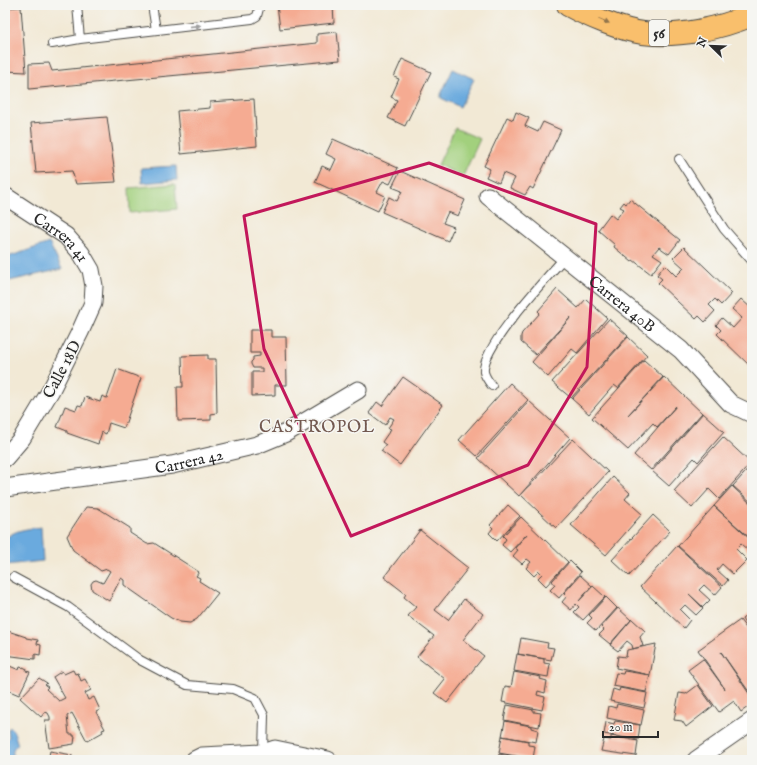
<svg xmlns="http://www.w3.org/2000/svg" width="757" height="765" viewBox="0 0 757 765" font-family="'IM FELL English',serif">
	<style>
		.green { fill: #a2d07d; stroke: #667e54 }
		.water { fill: #6baade; stroke: #4b6a84 }
		.building { fill: #f5ab92 }
		.lines { fill: none; stroke-linecap: round; stroke-linejoin: round }
		.lane-casing { stroke: #494844; stroke-width: 10 }
		.street-casing { stroke: #494844; stroke-width: 19 }
		.primary-casing { stroke: #494844; stroke-width: 24 }
		.lane { stroke: #fff; stroke-width: 8 }
		.street { stroke: #fff; stroke-width: 17 }
		.primary { stroke: #f9bf6c; stroke-width: 22 }
		.oneway { fill: #92754c }
		.oneway2 { fill: #a0a0a0 }
		.marked { fill: none; stroke: #c2185b; stroke-width: 3; stroke-linejoin: round }
		.labels { text-anchor: middle; stroke-width: 3; stroke-linejoin: round; paint-order: stroke }
		.shield { fill: #f6f6f2; stroke: #686867; stroke-width: 1 }
		.shield-label { font-size: 15px; font-weight: bold; fill: #2b2b2b }
		.street-label { font-size: 16px; fill: #2b2b2b; stroke: #f6f6f2 }
		.neighbourhood-label { font-size: 17px; letter-spacing: 1px; fill: #72584f; stroke: #f6f6f2 }
	</style>
	<rect width="100%" height="100%" fill="#f6f6f2"/>
	<filter id="ink" filterUnits="userSpaceOnUse"><feTurbulence type="fractalNoise" baseFrequency=".025" numOctaves="2"/><feDisplacementMap in="SourceGraphic" scale="8" xChannelSelector="R" yChannelSelector="G"/><feConvolveMatrix kernelMatrix="1 2 1 2 8 2 1 2 1" color-interpolation-filters="sRGB"/></filter>
	<filter id="wash" filterUnits="userSpaceOnUse"><feTurbulence type="fractalNoise" baseFrequency=".012" numOctaves="4" result="noise"/><feDisplacementMap in="SourceGraphic" scale="16" xChannelSelector="R" yChannelSelector="G"/><feGaussianBlur stdDeviation="0.9" result="paint"/><feColorMatrix in="noise" values="0 0 0 0 0 0 0 0 0 0 0 0 0 0 0 0 0 1.4 0 .05"/><feComposite in="paint" operator="in"/></filter>
	<g filter="url(#wash)">
		<rect width="100%" height="100%" fill="#f2e9d5"/>
		<path class="green" d="M455 128 480 139 463 176 438 165Z
			M175 184 177 209 130 213 129 188Z"/>
		<path class="water" d="M453 69 474 79 460 107 441 98V94Z
			M176 166 177 180 142 183 141 168Z
			M49 243 62 269 5 282V258Z
			M41 527 43 561 5 565V539C15 529 28 529 41 527Z
			M10 727 14 732 18 745C10 748 14 754 13 760H5V741L9 737 8 730Z"/>
		<g id="blocks">
			<path class="building" d="M277 5H333L334 23 280 29Z
				M21 7 26 72 5 71V8Z
				M337 32 340 60 29 89V64L49 63 52 71 317 43V34Z
				M402 59 431 72 405 126 388 118 397 100 391 97 399 79 394 77Z
				M254 99 257 146 181 154 177 111 210 108V102Z
				M516 112 529 118 525 126 538 132 543 122 561 130 533 189 530 187 525 195 510 188 515 178 503 173 499 183 486 177 490 169 484 166 507 117 513 120Z
				M107 117 116 182 76 184 72 171 36 173 31 123Z
				M333 139 398 168 390 184 383 181 377 192 385 196 378 211 315 182 322 166 331 170 336 159 326 154Z
				M400 171 465 200 458 216 448 212 443 223 454 227 448 241 382 212 389 197 397 201 402 191 392 187Z
				M630 199 680 240 669 254 659 247 653 254 662 260 651 274 633 260 632 262 614 247 615 245 598 230 610 214 616 219 624 209 620 207 624 202 626 204Z
				M684 247 732 293 721 305 715 299 709 305 715 311 705 322 699 316 696 319 658 283 662 279 657 275 665 265 676 276 684 268 673 258Z
				M557 289 578 308 586 299 607 318 577 353 572 349 548 377 532 362 571 317 536 355 521 342V336L522 333 540 313 538 311Z
				M741 299 752 309V368L717 334 721 330 716 325 722 318 733 328 742 318 732 309Z
				M609 319 628 336 571 398 552 382Z
				M250 330H271V337H286L287 385H275V395L252 396V372H262V368H253L251 364V362L253 360V357L260 356V353H250Z
				M628 337 647 355 618 388 614 385 589 414 572 399Z
				M208 355V359H216L217 413 211 414V420L178 421 177 387H183L182 356Z
				M644 360 663 377 628 415 664 377 702 413 651 470 634 455 676 406 657 427 653 423 628 450 592 418Z
				M117 369 141 378 124 428 109 423 106 434 102 432 98 444 67 433V431L57 427 65 406 76 410 78 405 82 406 85 397 100 402 102 396 107 398Z
				M403 377 443 405 400 465 381 451 386 445 382 442 391 429 388 428 394 419 390 417 385 425 369 413 377 402 382 406Z
				M510 383 528 400 477 456 459 440Z
				M529 401 570 438 519 496 478 458Z
				M703 413 724 432 698 462 694 458 669 486 652 471Z
				M723 437 751 463 719 499 709 489 692 508 674 491Z
				M573 439 608 472 556 528 521 495Z
				M752 465V503L733 486Z
				M613 477 630 493 625 499 642 514 606 555 571 525Z
				M732 486 752 505V540L714 506Z
				M508 505 520 516 497 541 489 533 493 528 490 525Z
				M714 506 752 541 751 553 741 544 736 549 747 560 733 574 722 564 717 570 728 580 723 586 678 546Z
				M86 507 98 508 130 528V533L147 544 154 543 199 572 196 576 200 578 199 581 218 593 197 619 190 623 180 622 171 618 124 585V580L121 578 109 601 92 590 91 584 93 581 96 580 103 583 110 571 107 569 101 571 73 550 67 536Z
				M653 515 670 531 629 576 612 560Z
				M521 517 568 562 546 586 538 578 542 574 539 571 534 576 526 568 531 562 527 559 522 564 513 556 518 550 515 548 527 534 510 552 502 545 506 539 503 536Z
				M420 530 468 568 435 610 448 620 464 599 483 614 463 640 484 656 447 703 434 693 445 679 417 657 434 636 408 616 416 607 404 597 406 594 384 577Z
				M677 546 722 587 715 595 704 585 699 590 710 600 703 607 689 594 703 608 696 615 685 605 680 610 690 620 684 628 640 587Z
				M570 561 581 572 559 598 550 590 555 585 552 581Z
				M580 575 592 586 579 601 593 586 605 597 583 620 574 612 579 607 576 604 571 610 562 602 567 596 564 593Z
				M606 597 617 608 596 631 587 623 592 618 589 615Z
				M618 608 631 620 610 644 599 635 604 630 601 627Z
				M752 611V634L742 619Z
				M632 619 645 631 640 637 643 646 633 649 632 645 627 641 618 651 610 645Z
				M740 620 752 636V696L721 652 752 698V704L741 712 734 701 719 712 688 670 703 659 725 689 698 650Z
				M5 630 26 637V638L38 640 37 644 41 645 40 655 35 654V659L5 655Z
				M521 638 548 643 547 647 554 648 551 660 518 654Z
				M656 644 650 675 616 668 618 656 626 657 627 650Z
				M517 654 544 659V663L550 664 548 677 514 671Z
				M5 664 19 670 20 667 23 668V667L27 669 26 671 30 672 19 695 5 689Z
				M73 670 75 674 78 673 81 681 85 679 91 690 85 693 88 700 94 697 100 710 96 712 105 729 102 730 103 732 87 741 72 713 67 716 69 734H73V736H75L74 744 49 748 45 720H50V717L48 713 45 712 41 717 20 698 39 678 47 683 45 685 48 687 46 689 59 701 65 698 53 677 62 671 64 674Z
				M624 671 650 675 646 692 613 686 616 673 623 674Z
				M514 672 541 677 540 679 547 681 545 693 538 691 537 695 545 697 542 710 502 702 505 686 511 687Z
				M698 685 713 706 686 727 682 721 674 720 679 693 686 694Z
				M620 688 647 693 644 708 610 701 613 689 619 691Z
				M617 704 644 710 641 725 607 718 609 706 616 708Z
				M507 705 534 710V712L541 713 539 727 504 720Z
				M505 721 531 726V728L538 730 536 742 502 736Z
				M615 721 640 725 638 740 604 734 606 722 614 724Z
				M502 736 528 741V745L535 746 533 759 499 753Z
				M611 736 638 741 636 756 601 751 604 739 611 740Z
				M50 751 72 755 71 760H48Z
				M499 754 526 759V760H498Z"/>
		</g>
	</g>
	<g filter="url(#ink)">
		<use href="#blocks" fill-opacity="0" stroke="#494844" stroke-width="1"/>
		<g class="lines">
			<g class="lane-casing">
				<path id="lane" d="M77 5 80 39
					M152 5 156 30
					M52 44 80 39 252 19 257 16 260 5
					M679 159 724 229 752 261
					M492 386C489 382 485 377 484 372 481 347 546 279 564 258
					M13 577 68 607 140 660 187 685 233 689 255 698 264 715 263 753"/>
			</g>
			<g class="street-casing">
				<g id="street">
					<path id="s1" d="M5 196 66 236 81 253 91 270 94 286 93 303 80 332 51 390 22 438 5 458"/>
					<path id="s2" d="M488 196 681 350 731 404 752 414"/>
					<path id="s3" d="M5 488 172 465 257 445 286 433 358 390"/>
					<path d="M194 760 202 756 263 753 275 749 328 760"/>
					<path d="M696 760 752 721"/>
				</g>
			</g>
			<g class="primary-casing">
				<path id="primary" d="M568 5C588 16 621 30 643 33 677 38 721 28 752 15"/>
			</g>
			<use href="#lane" class="lane"/>
			<use href="#street" class="street"/>
			<use href="#primary" class="primary"/>
		</g>
		<defs><path id="oneway-solid" d="M-6-.8H1V-3.2L6.5 0L1 3.2V.8H-6Z"/></defs>
		<use class="oneway" href="#oneway-solid" transform="translate(604 21) rotate(23)"/>
		<use class="oneway2" href="#oneway-solid" transform="translate(195 26) rotate(-6)"/>
	</g>
	<path class="marked" d="M429 163 596 224 587 367 528 465 351 536 264 349 244 216Z"/>
	<g class="labels">
		<rect class="shield" x="649" y="20" width="20" height="26" rx="3"/>
		<g class="shield-label">
			<text x="659" y="38">56</text>
		</g>
		<g class="street-label">
			<text dy="6" stroke="none"><textPath href="#s1" startOffset="70">Carrera 41</textPath></text>
			<text dy="6" stroke="none"><textPath href="#s2" startOffset="172">Carrera 40B</textPath></text>
			<text transform="translate(61 369) rotate(-62)" y="6">Calle 18D</text>
			<text dy="6" stroke="none"><textPath href="#s3" startOffset="186">Carrera 42</textPath></text>
		</g>
		<g class="neighbourhood-label">
			<text x="317" y="432">CASTROPOL</text>
		</g>
	</g>
	<rect width="757" height="765" fill="none" stroke="#f6f6f2" stroke-width="20"/>
	<g transform="translate(711 46) rotate(293)" stroke="#f6f6f2" stroke-width="3" paint-order="stroke">
	<path d="M0-3L7 15L0 10L-7 15Z" fill="#2b2b2b"/>
	<text y="-6" font-size="11" font-weight="bold" text-anchor="middle" fill="#2b2b2b">N</text>
	</g>
	<path d="M603 731v6h55v-6" fill="none" stroke="#2b2b2b" stroke-width="2"/>
	<text x="609" y="731" font-size="12" fill="#2b2b2b" stroke="#f6f6f2" stroke-width="3" paint-order="stroke">20 m</text>
</svg>
